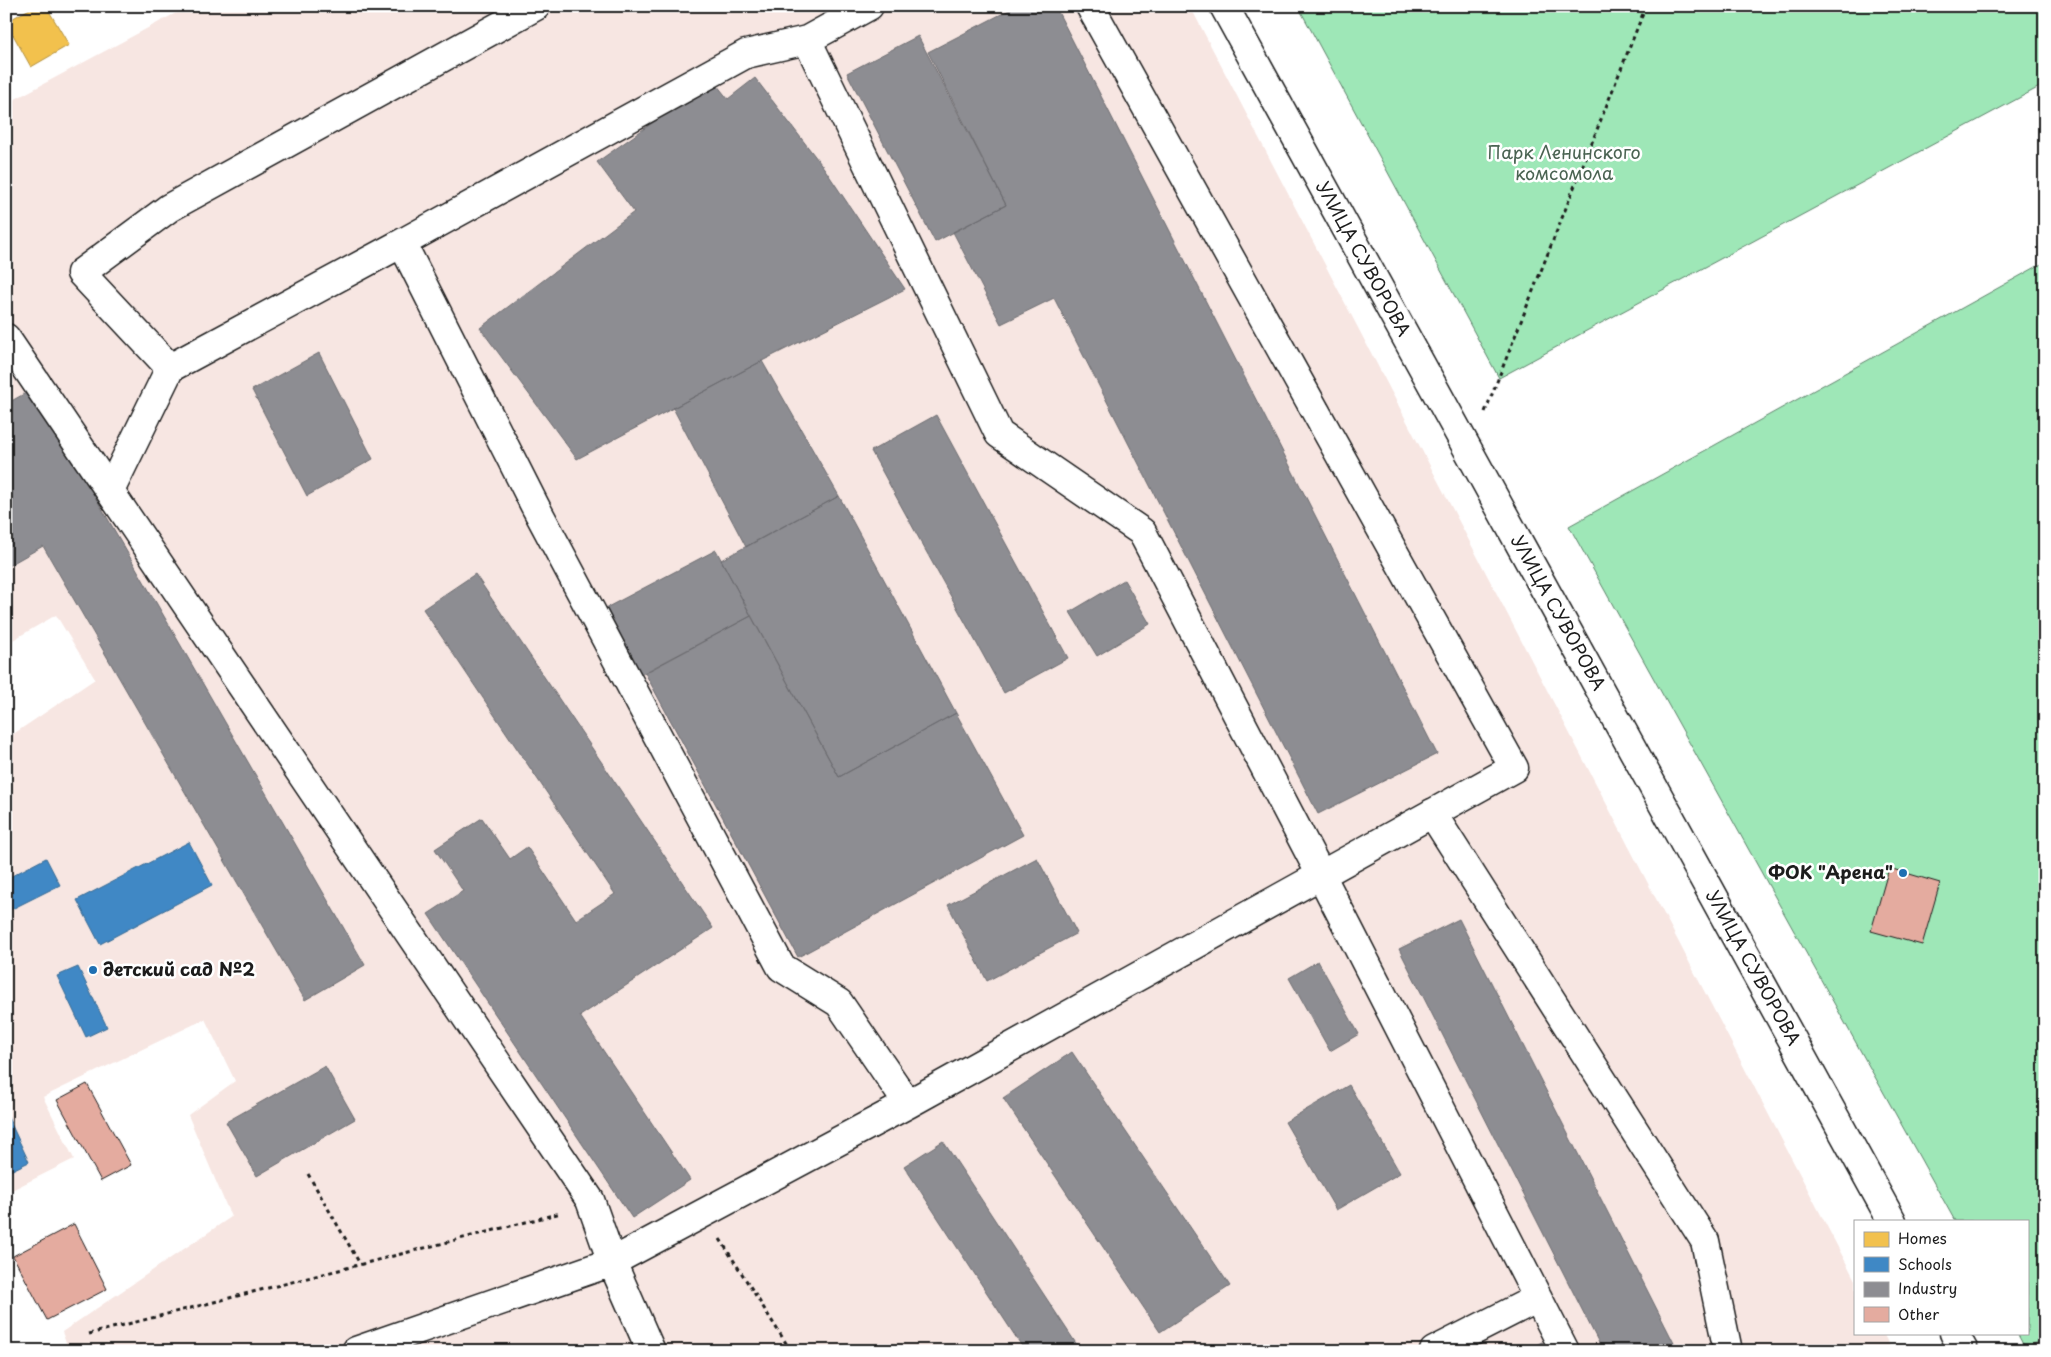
<svg xmlns="http://www.w3.org/2000/svg" width="2051" height="1357" viewBox="0 0 2051 1357" font-family="'Playpen Sans',sans-serif">
	<style>
		.built { fill: #f7e6e2 }
		.green { fill: #9ee7b7; stroke: #5d826a }
		.homes { fill: #f2c14e; stroke: #b2903f }
		.schools { fill: #3f88c5; stroke: #346892 }
		.industry { fill: #8d8d92; stroke: #6b6b6f }
		.building { fill: #e4ab9f; stroke: #1c1c1c }
		.lines { fill: none; stroke-linecap: round; stroke-linejoin: round }
		.minor-casing { stroke: #1c1c1c; stroke-width: 31 }
		.path { stroke: #1c1c1c; stroke-width: 3; stroke-dasharray: 4 4; stroke-linecap: butt }
		.minor { stroke: #fff; stroke-width: 28 }
		.poi-dot { fill: #1f6fb2; stroke: #fff; stroke-width: 2 }
		.labels { text-anchor: middle; stroke-width: 5; stroke-linejoin: round; paint-order: stroke }
		.park-label { font-size: 18px; fill: #4a6352; stroke: #fff }
		.street-label { font-size: 18px; fill: #1c1c1c; stroke: #fff }
		.poi-label { font-size: 18px; font-weight: bold; fill: #1c1c1c; stroke: #fff; text-anchor: end }
	</style>
	<rect width="100%" height="100%" fill="#fff"/>
	<filter id="ink" filterUnits="userSpaceOnUse"><feTurbulence type="fractalNoise" baseFrequency=".02" numOctaves="2"/><feDisplacementMap in="SourceGraphic" scale="10" xChannelSelector="R" yChannelSelector="G"/><feConvolveMatrix kernelMatrix="1 2 1 2 8 2 1 2 1" color-interpolation-filters="sRGB"/></filter>
	<g filter="url(#ink)">
		<path class="built" d="M189 6H1190L1855 1280V1333H1883L1892 1351H69L62 1332 231 1217 188 1115 235 1081 205 1019 43 1097 74 1159 6 1193V739L95 679 56 615 6 644V104Z"/>
		<path class="green" d="M1298 6H2045V84L1499 378Z
			M2045 262V1339L2025 1348 2017 1333H2027V1221H1955L1569 526Z"/>
		<path class="homes" d="M35 6H46L69 45 31 67 6 22Z"/>
		<path class="schools" d="M189 842 212 885 100 944 77 900Z
			M46 858 60 885 6 912V879Z
			M78 967 107 1027 86 1037 57 976Z
			M6 1113 29 1162 6 1173Z"/>
		<path class="industry" d="M1017 6H1055L1437 754 1318 814 1054 298 1001 324 953 232 1006 205 928 52Z
			M918 36 1006 205 935 242 847 73Z
			M755 78 824 168 905 289 762 361 577 459 480 328 634 212 597 162 713 80 728 99Z
			M319 353 373 459 307 496 252 390Z
			M762 361 839 496 746 547 673 408Z
			M33 389 365 965 305 1000 43 546 6 567V404Z
			M936 415 1068 658 1004 693 871 451Z
			M839 496 956 713 839 777 721 560Z
			M716 550 751 616 638 676 602 610Z
			M475 574 713 928 580 1016 690 1180 632 1218 428 914 463 891 435 849 482 818 510 859 527 847 576 920 615 894 423 609Z
			M1124 580 1150 624 1097 656 1070 612Z
			M751 616 839 777 956 713 1023 835 798 957 645 673Z
			M1037 858 1077 933 987 981 948 905Z
			M1459 919 1678 1351H1603L1399 949Z
			M1318 961 1359 1034 1330 1051 1289 978Z
			M1072 1052 1230 1286 1160 1332 1003 1098Z
			M325 1066 355 1119 257 1176 226 1122Z
			M1349 1085 1400 1173 1336 1210 1285 1122Z
			M943 1141 1081 1351H1025L904 1166Z
			M1542 1342 1546 1351H1525Z"/>
		<path class="building" d="M1889 868 1940 883 1922 945 1871 931Z
			M87 1084 131 1165 101 1181 57 1100Z
			M74 1224 107 1289 47 1320 13 1256Z"/>
		<g class="lines">
			<g class="minor-casing">
				<path id="minor" d="M869 6 807 40 999 434 1142 532 1321 875 1565 1351
					M1224 6 1892 1221
					M402 243 746 54 807 40
					M6 338 590 1200 612 1262 651 1351
					M170 368 81 273 169 208 536 6
					M110 491 170 368 402 243 535 506 781 967 839 1003 908 1104
					M1432 813 1705 1241 1728 1351
					M1954 1333 1964 1351
					M356 1351 612 1262 908 1104 1514 768 1090 6
					M1434 1351 1538 1298"/>
			</g>
			<path class="path" d="M1485 412 1646 6
				M308 1174 360 1264
				M720 1239 791 1351
				M89 1334 561 1213"/>
			<use href="#minor" class="minor"/>
		</g>
	</g>
	<g class="poi-dot">
		<circle cx="1903" cy="873" r="5"/>
		<circle cx="93" cy="970" r="5"/>
	</g>
	<g class="labels">
		<g class="park-label">
			<text x="1564" y="159">Парк Ленинского<tspan x="1564" dy="21">комсомола</tspan></text>
		</g>
		<g class="street-label">
			<text transform="translate(1363 259) rotate(61)" y="6">УЛИЦА СУВОРОВА</text>
			<text transform="translate(1558 613) rotate(61)" y="6">УЛИЦА СУВОРОВА</text>
			<text transform="translate(1753 968) rotate(61)" y="6">УЛИЦА СУВОРОВА</text>
		</g>
		<g class="poi-label">
			<text x="1893" y="879">ФОК "Арена"</text>
			<text x="103" y="976" text-anchor="start">детский сад №2</text>
		</g>
	</g>
	<rect width="2051" height="1357" fill="none" stroke="#fff" stroke-width="25"/>
	<rect x="12" y="12" width="2026" height="1332" fill="none" stroke="#1c1c1c" stroke-width="2" filter="url(#ink)"/>
	<rect x="1854" y="1220" width="175" height="115" fill="#ffffff" stroke="#a4a4a4"/>
	<rect x="1864" y="1232" width="25" height="15" fill="#f2c14e" stroke="#a4a4a4"/>
	<text x="1898" y="1244" font-size="15" fill="#1c1c1c">Homes</text>
	<rect x="1864" y="1257" width="25" height="15" fill="#3f88c5" stroke="#a4a4a4"/>
	<text x="1898" y="1270" font-size="15" fill="#1c1c1c">Schools</text>
	<rect x="1864" y="1282" width="25" height="15" fill="#8d8d92" stroke="#a4a4a4"/>
	<text x="1898" y="1294" font-size="15" fill="#1c1c1c">Industry</text>
	<rect x="1864" y="1307" width="25" height="15" fill="#e4ab9f" stroke="#a4a4a4"/>
	<text x="1898" y="1320" font-size="15" fill="#1c1c1c">Other</text>
</svg>
